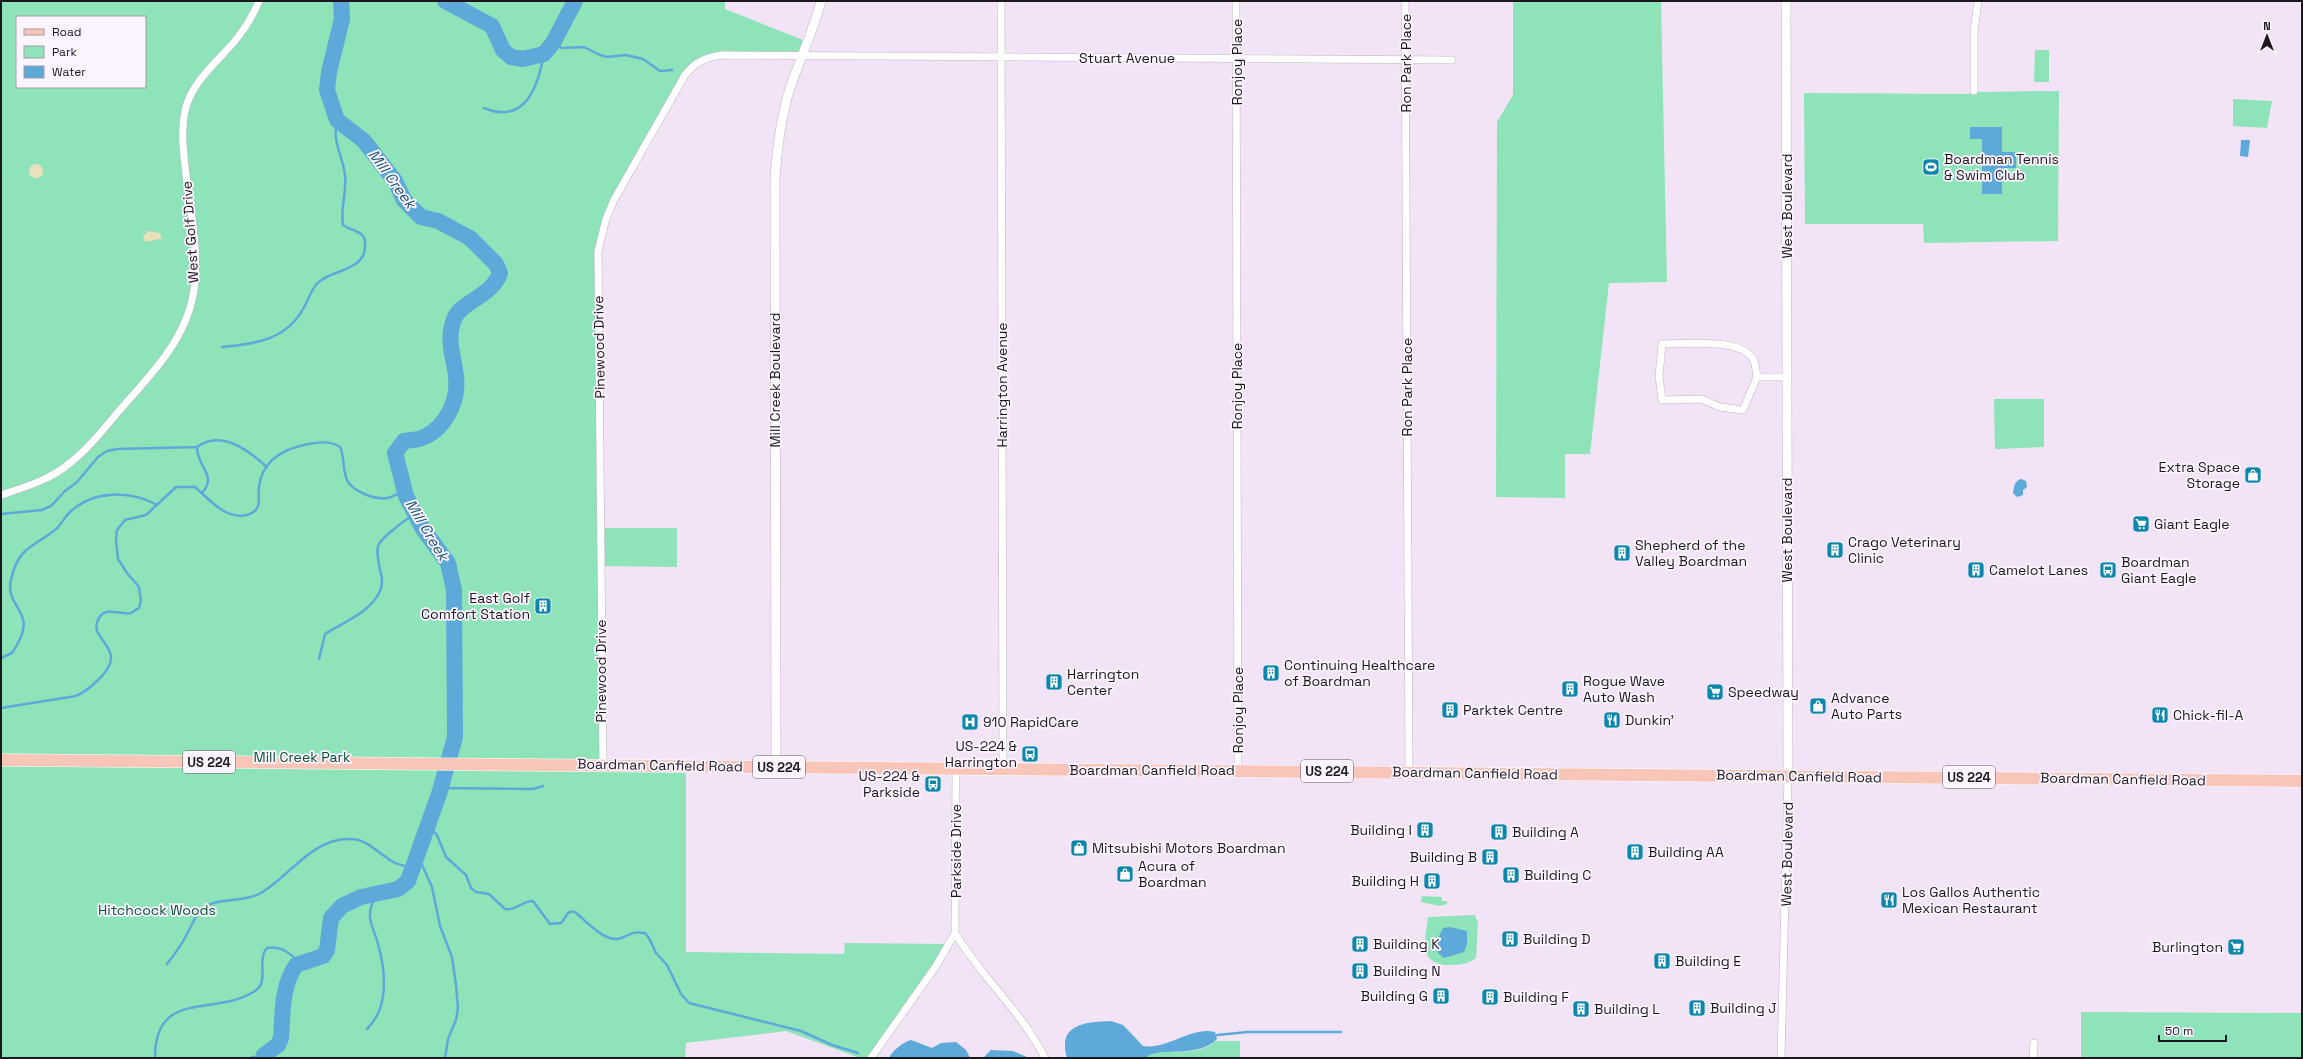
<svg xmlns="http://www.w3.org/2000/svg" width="2303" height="1059" viewBox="0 0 2303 1059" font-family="'Space Grotesk',sans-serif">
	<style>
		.green { fill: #8ee3b9; fill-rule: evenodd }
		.sand { fill: #eae0bb }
		.water { fill: #5da9da }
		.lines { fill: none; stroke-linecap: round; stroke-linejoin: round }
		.stream { stroke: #5da9da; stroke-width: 2.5 }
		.river { stroke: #5da9da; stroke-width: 16 }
		.minor-casing { stroke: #c0b3c4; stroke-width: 8 }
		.tertiary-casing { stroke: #c0b3c4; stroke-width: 10 }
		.primary-casing { stroke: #fff; stroke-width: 13 }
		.minor { stroke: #fff; stroke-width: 7 }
		.tertiary { stroke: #fff; stroke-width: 9 }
		.primary { stroke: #f8c6b9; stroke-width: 12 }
		.labels { text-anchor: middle; stroke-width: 3.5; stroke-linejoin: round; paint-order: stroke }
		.shield { fill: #fcf4ff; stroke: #605a62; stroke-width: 1 }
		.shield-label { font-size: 13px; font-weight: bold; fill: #1d181e }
		.street-label { font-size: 14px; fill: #1d181e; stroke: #fcf4ff }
		.poi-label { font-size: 14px; fill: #1d181e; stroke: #fcf4ff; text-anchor: start }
		.park-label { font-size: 14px; fill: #065035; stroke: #fcf4ff }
		.water-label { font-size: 15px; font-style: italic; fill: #20587a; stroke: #fcf4ff }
	</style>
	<rect width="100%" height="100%" fill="#f2e4f6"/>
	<path class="green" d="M1 1H725V9L808 42 802 56 722 55 694 65 614 200 600 236 601 528H677V567L601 566 603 765 686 766V952L844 954 845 943 949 944 871 1058H860L786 1031 686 1043 685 1058H1ZM17 17H145V87H17Z
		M1513 1H1661L1667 282 1609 283 1590 454H1565V498L1496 497 1497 122 1513 95Z
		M2035 50H2049V82H2034Z
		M2059 91 2058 241 1924 243 1923 224H1805L1804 93 1968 94 1974 92Z
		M2233 99 2272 101 2267 128 2233 126Z
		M1994 399H2044V447L1995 449Z
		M1422 896 1442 897V901H1447V904L1439 906 1421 902Z
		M1475 915 1478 923 1476 958C1468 964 1461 965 1450 965 1417 964 1425 941 1428 917Z
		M2081 1012 2302 1013V1058H2081Z
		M1215 1041H1240V1058H1146C1155 1046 1199 1059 1215 1041Z"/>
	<path class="sand" d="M29 171a7 7 0 1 1 14 0a7 7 0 1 1-14 0Z
		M148 231 160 233 162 239 145 242 143 236Z"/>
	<path class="water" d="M1970 127H2002V152H2016V168H2002V194H1982V139H1970Z
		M2241 140H2250L2248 157 2240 156Z
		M2021 479 2026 481 2027 487 2023 490V495L2017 497 2013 493C2014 487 2014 481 2021 479Z
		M1450 927 1467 931V944L1464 952 1444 958 1438 953V938L1443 928Z
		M1111 1021 1123 1025 1143 1046C1168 1050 1191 1026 1215 1032L1217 1039C1198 1059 1156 1046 1146 1058H1067C1057 1024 1085 1022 1111 1021Z
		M911 1040 932 1048 941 1043 956 1042 966 1050 970 1058H889C892 1051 903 1042 911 1040Z
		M991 1050 1013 1051 1029 1058H983Z"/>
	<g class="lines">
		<path class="stream" d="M553 43 562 48 584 47 600 55 607 57 626 55 643 59 660 71 672 70
			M484 108C526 125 538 86 544 54
			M222 347C255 344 286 340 303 309 309 300 311 287 320 281 334 270 366 269 365 246 365 241 365 237 361 234 356 230 348 229 343 225 340 208 347 192 345 175 342 153 332 143 337 120
			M197 447C197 468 218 475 202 493
			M1 514 42 510 51 506 65 491 77 482 98 457 107 451 117 449 197 447C222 429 249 451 267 467
			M1 658 12 653C42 610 4 610 11 580 18 547 32 548 55 530 61 525 64 518 69 513 92 490 130 490 157 505
			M319 659 325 634C344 622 370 613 380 591 383 584 382 576 380 570 376 547 374 545 393 530 400 524 406 519 415 514
			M1 708 76 696C85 692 91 687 98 680 133 647 85 641 99 618 106 606 120 615 131 613 133 612 136 609 139 608L141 601 139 587 127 573 118 559 116 541 117 530 125 520 146 515 176 487H195C209 499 225 520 247 515 251 514 256 511 258 506 260 500 258 493 259 487 262 461 281 450 304 445 316 442 330 440 340 447 345 457 342 469 347 480 353 492 375 500 388 498 394 496 399 493 405 490
			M441 788 533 789 543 786
			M428 826 437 835 446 857 466 875 471 888 476 892 489 894 505 909C516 911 522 901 533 901L550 924 561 923C567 917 566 910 575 912 586 921 606 944 621 938 632 934 632 931 645 933L649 938 656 953 667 965 681 994 689 1003 801 1031 832 1045 858 1053
			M418 856 432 887 440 926 452 957 456 985 458 1008 456 1020 448 1039 445 1058
			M167 964C174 955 181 946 186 936 191 928 194 917 201 910 213 897 241 903 259 894 290 877 312 837 351 839 367 839 379 854 393 862 399 865 407 866 413 869
			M367 1029C389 1008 386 972 378 944 376 935 371 927 370 917 369 909 373 901 376 894
			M1217 1035 1248 1032H1341
			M155 1058C155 988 215 1017 255 991 270 981 256 960 267 948 281 945 291 954 300 963
			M249 1058 264 1055"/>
		<path class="river" d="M445 1 492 26 503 50 511 57 523 59 544 54 553 43 575 1
			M264 1058V1055L278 1045 281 1038C283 1012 281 988 296 965L323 956 327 950 331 918 342 906 361 897 398 889 408 881 439 794 455 737 454 590 448 563 423 529 406 496 395 453 404 441C410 440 417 440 422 438 445 429 459 401 456 377 454 355 445 340 455 317 463 301 492 296 500 273L496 264 470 238 438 221 421 217 404 200 395 181 364 141 337 120 327 90 329 72 342 19 341 1"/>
		<g class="minor-casing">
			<path id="minor" d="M1001 1 1003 769
				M1236 1 1238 770
				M1405 1 1409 772
				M1974 91V32L1978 1
				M1757 377C1756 372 1756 366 1754 361 1743 337 1684 344 1662 344L1659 376 1662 400 1701 399 1720 407 1743 410 1757 377H1787
				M1 495C25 487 50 480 70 463 88 449 103 430 118 412 152 373 191 336 195 281 198 244 189 203 185 166 183 147 181 129 185 111 191 83 215 64 234 42 244 30 253 16 259 1
				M603 765 598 251 606 219 614 200 685 75C695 62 706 57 722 55L1452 60
				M955 933 956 769
				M955 933C981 977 1022 1012 1045 1058
				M871 1058 936 966 955 933
				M1781 1058 1788 776
				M2033 1058 2034 1043"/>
		</g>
		<g class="tertiary-casing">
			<path id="tertiary" d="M1786 1 1788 776
				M776 766 775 179C777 148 781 117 790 88 800 59 813 31 821 1"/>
		</g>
		<g class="primary-casing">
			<path id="primary" d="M1 760 2302 781"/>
		</g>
		<use href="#minor" class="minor"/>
		<use href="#tertiary" class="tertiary"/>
		<use href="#primary" class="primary"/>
	</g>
	<defs>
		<g id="stadium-square" transform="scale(0.9)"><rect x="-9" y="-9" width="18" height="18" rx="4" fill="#0c86aa" stroke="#fcf4ff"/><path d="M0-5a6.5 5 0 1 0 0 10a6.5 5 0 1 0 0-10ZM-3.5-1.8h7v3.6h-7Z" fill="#fff"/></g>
		<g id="shop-square" transform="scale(0.9)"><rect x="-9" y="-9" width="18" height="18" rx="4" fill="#0c86aa" stroke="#fcf4ff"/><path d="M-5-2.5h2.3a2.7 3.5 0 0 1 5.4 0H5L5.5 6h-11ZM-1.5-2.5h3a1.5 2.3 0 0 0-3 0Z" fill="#fff"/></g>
		<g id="supermarket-square" transform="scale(0.9)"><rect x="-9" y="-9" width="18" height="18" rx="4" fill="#0c86aa" stroke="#fcf4ff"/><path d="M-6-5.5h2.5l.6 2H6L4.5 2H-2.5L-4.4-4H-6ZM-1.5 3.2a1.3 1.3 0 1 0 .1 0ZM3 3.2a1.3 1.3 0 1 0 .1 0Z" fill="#fff"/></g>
		<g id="building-square" transform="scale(0.9)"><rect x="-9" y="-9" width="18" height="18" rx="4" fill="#0c86aa" stroke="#fcf4ff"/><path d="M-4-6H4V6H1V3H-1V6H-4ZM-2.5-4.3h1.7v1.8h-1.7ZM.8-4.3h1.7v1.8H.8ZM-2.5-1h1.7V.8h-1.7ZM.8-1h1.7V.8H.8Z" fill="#fff"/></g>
		<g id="bus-square" transform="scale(0.9)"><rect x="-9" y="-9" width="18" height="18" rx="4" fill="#0c86aa" stroke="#fcf4ff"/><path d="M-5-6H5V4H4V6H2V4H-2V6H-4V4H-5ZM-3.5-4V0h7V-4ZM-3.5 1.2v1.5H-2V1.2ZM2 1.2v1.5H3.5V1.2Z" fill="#fff"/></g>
		<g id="restaurant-square" transform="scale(0.9)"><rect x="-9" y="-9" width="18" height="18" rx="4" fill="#0c86aa" stroke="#fcf4ff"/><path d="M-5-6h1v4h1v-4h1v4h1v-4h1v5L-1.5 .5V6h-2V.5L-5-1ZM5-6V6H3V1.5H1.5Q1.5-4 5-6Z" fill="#fff"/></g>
		<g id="hospital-square" transform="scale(0.9)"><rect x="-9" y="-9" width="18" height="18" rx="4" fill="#0c86aa" stroke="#fcf4ff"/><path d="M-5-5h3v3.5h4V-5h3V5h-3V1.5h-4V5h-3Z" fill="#fff"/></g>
	</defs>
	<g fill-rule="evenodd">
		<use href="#stadium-square" x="1931" y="167"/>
		<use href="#shop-square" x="2253" y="475"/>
		<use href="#supermarket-square" x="2141" y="524"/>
		<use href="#building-square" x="1835" y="550"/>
		<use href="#building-square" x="1622" y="553"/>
		<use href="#building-square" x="1976" y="570"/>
		<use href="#bus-square" x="2108" y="570"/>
		<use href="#building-square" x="543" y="606"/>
		<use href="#building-square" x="1271" y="673"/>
		<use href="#building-square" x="1054" y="682"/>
		<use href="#building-square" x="1570" y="689"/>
		<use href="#supermarket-square" x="1715" y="692"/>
		<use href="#shop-square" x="1818" y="706"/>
		<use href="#building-square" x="1450" y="710"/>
		<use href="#restaurant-square" x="2160" y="715"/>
		<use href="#restaurant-square" x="1612" y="720"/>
		<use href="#hospital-square" x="970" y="722"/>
		<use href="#bus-square" x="1030" y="754"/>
		<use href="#bus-square" x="933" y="784"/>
		<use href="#building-square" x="1425" y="830"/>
		<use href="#building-square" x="1499" y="832"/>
		<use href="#shop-square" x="1079" y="848"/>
		<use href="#building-square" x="1635" y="852"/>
		<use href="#building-square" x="1490" y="857"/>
		<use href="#shop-square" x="1125" y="874"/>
		<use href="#building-square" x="1511" y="875"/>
		<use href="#building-square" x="1432" y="881"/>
		<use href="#restaurant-square" x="1889" y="900"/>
		<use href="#building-square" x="1510" y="939"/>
		<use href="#building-square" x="1360" y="944"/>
		<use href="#supermarket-square" x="2236" y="947"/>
		<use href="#building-square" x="1662" y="961"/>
		<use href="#building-square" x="1360" y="971"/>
		<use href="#building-square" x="1441" y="996"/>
		<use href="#building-square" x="1490" y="997"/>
		<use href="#building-square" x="1697" y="1008"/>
		<use href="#building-square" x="1581" y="1009"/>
	</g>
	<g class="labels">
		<g class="shield">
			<rect x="183" y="751" width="52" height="22" rx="3"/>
			<rect x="753" y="756" width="52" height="22" rx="3"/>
			<rect x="1301" y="760" width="52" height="22" rx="3"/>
			<rect x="1943" y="766" width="52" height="22" rx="3"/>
		</g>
		<g class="shield-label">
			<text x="209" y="767">US 224</text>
			<text x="779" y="772">US 224</text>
			<text x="1327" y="776">US 224</text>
			<text x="1969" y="782">US 224</text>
		</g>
		<g class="street-label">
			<text x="1127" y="63">Stuart Avenue</text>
			<text transform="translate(1237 62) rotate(-90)" y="5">Ronjoy Place</text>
			<text transform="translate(1406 63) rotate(-90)" y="5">Ron Park Place</text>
			<text transform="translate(1787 206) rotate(-90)" y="5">West Boulevard</text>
			<text transform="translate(190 232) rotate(-94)" y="5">West Golf Drive</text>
			<text transform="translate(599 347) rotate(-91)" y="5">Pinewood Drive</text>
			<text transform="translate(775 380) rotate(-90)" y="5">Mill Creek Boulevard</text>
			<text transform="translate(1002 385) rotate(-90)" y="5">Harrington Avenue</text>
			<text transform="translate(1237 386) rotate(-90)" y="5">Ronjoy Place</text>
			<text transform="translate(1407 387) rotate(-90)" y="5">Ron Park Place</text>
			<text transform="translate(1787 530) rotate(-90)" y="5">West Boulevard</text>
			<text transform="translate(601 671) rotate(-90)" y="5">Pinewood Drive</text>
			<text transform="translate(1238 710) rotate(-90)" y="5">Ronjoy Place</text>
			<text transform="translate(660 765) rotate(1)" y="5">Boardman Canfield Road</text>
			<text x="1152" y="775">Boardman Canfield Road</text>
			<text transform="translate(1475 773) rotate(1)" y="5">Boardman Canfield Road</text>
			<text transform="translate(1799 776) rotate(1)" y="5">Boardman Canfield Road</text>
			<text transform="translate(2123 779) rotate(1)" y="5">Boardman Canfield Road</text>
			<text transform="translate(956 851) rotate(-90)" y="5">Parkside Drive</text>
			<text transform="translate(1787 854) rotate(-89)" y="5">West Boulevard</text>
		</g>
		<g class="poi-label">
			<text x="1944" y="164">Boardman Tennis<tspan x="1944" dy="16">&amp; Swim Club</tspan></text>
			<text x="2240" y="472" text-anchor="end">Extra Space<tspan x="2240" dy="16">Storage</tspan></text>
			<text x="2154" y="529">Giant Eagle</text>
			<text x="1848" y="547">Crago Veterinary<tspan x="1848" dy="16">Clinic</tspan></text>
			<text x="1635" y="550">Shepherd of the<tspan x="1635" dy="16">Valley Boardman</tspan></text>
			<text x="2121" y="567">Boardman<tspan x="2121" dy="16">Giant Eagle</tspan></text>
			<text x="1989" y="575">Camelot Lanes</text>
			<text x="530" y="603" text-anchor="end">East Golf<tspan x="530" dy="16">Comfort Station</tspan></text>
			<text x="1284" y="670">Continuing Healthcare<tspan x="1284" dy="16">of Boardman</tspan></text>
			<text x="1067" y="679">Harrington<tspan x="1067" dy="16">Center</tspan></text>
			<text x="1583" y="686">Rogue Wave<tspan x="1583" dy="16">Auto Wash</tspan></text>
			<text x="1728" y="697">Speedway</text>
			<text x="1831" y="703">Advance<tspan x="1831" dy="16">Auto Parts</tspan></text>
			<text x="1463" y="715">Parktek Centre</text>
			<text x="2173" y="720">Chick-fil-A</text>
			<text x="1625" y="725">Dunkin'</text>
			<text x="983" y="727">910 RapidCare</text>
			<text x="1017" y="751" text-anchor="end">US-224 &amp;<tspan x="1017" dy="16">Harrington</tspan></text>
			<text x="920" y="781" text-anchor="end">US-224 &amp;<tspan x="920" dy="16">Parkside</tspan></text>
			<text x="1412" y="835" text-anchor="end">Building I</text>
			<text x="1512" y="837">Building A</text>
			<text x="1092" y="853">Mitsubishi Motors Boardman</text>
			<text x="1648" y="857">Building AA</text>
			<text x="1477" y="862" text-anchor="end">Building B</text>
			<text x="1138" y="871">Acura of<tspan x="1138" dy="16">Boardman</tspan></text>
			<text x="1524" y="880">Building C</text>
			<text x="1419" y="886" text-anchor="end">Building H</text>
			<text x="1902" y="897">Los Gallos Authentic<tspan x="1902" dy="16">Mexican Restaurant</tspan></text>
			<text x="1523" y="944">Building D</text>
			<text x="1373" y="949">Building K</text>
			<text x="2223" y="952" text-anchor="end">Burlington</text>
			<text x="1675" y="966">Building E</text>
			<text x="1373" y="976">Building N</text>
			<text x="1428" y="1001" text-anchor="end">Building G</text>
			<text x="1503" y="1002">Building F</text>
			<text x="1710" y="1013">Building J</text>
			<text x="1594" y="1014">Building L</text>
		</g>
		<g class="park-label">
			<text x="302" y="762">Mill Creek Park</text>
			<text x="157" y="915">Hitchcock Woods</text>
		</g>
		<g class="water-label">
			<text transform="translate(392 179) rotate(54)" y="5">Mill Creek</text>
			<text transform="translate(427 530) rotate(59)" y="5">Mill Creek</text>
		</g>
	</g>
	<rect width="2303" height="1059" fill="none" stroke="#1d181e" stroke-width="4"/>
	<rect x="16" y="16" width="130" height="72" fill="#fcf4ff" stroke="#a39ca5"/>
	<rect x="24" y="29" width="20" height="6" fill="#f8c6b9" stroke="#a39ca5"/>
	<text x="52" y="36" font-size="12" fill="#1d181e">Road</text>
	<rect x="24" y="46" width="20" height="12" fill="#8ee3b9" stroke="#a39ca5"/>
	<text x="52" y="56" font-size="12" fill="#1d181e">Park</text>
	<rect x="24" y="66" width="20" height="12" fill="#5da9da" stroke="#a39ca5"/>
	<text x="52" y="76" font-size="12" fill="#1d181e">Water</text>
	<g transform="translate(2267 36)" stroke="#fcf4ff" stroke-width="3" paint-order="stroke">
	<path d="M0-3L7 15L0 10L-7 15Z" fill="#1d181e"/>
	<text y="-6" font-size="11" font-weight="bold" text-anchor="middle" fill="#1d181e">N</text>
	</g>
	<path d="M2159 1035v6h67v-6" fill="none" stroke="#1d181e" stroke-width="2"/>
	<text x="2165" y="1035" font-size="12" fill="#1d181e" stroke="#fcf4ff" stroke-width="3" paint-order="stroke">50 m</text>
</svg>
